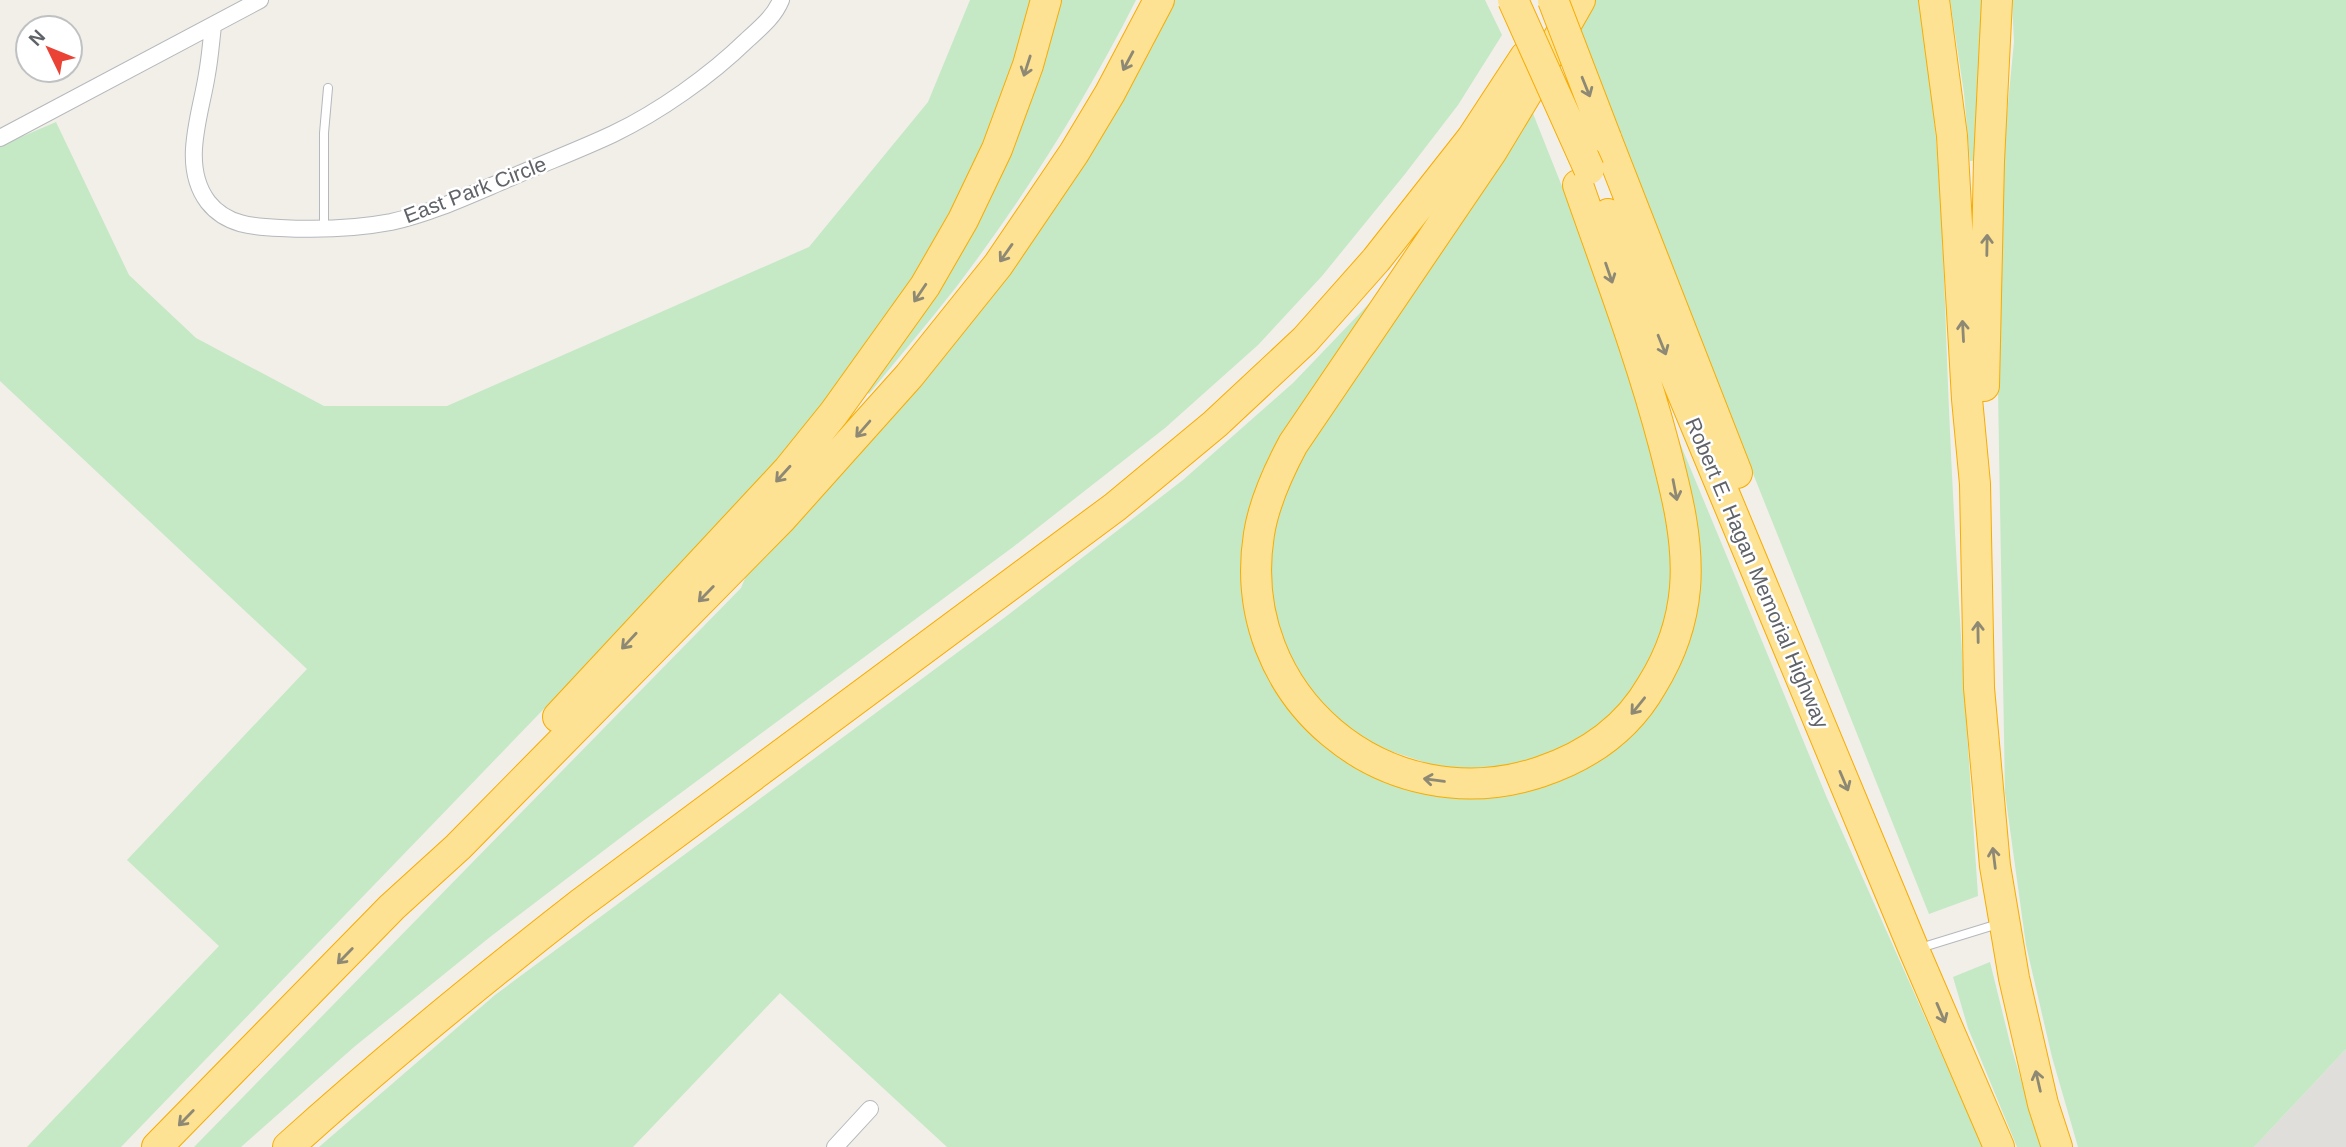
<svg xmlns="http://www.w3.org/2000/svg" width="2346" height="1147" viewBox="0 0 2346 1147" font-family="Arial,sans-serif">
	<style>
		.industrial { fill: #e0deda }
		.green { fill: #c5e8c5 }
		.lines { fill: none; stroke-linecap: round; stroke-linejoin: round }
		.lane-casing { stroke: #b5b8bc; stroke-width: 10 }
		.street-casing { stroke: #b5b8bc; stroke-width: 18 }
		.highway-casing { stroke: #f9ab00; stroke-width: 32 }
		.lane { stroke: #fff; stroke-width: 8 }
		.street { stroke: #fff; stroke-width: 16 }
		.highway { stroke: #fde293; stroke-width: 30 }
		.highway-bridge-casing { stroke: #f9ab00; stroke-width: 32; stroke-linecap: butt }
		.highway-bridge { stroke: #fde293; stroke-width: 30 }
		.oneway { stroke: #8e8975 }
		.labels { text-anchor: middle; stroke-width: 5; stroke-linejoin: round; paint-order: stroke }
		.street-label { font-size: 21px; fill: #5f6368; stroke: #fff }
	</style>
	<rect width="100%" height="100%" fill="#f1efe8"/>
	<path class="industrial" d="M2346 1049V1147H2254Z"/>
	<path class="green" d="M970 0H1033L1012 77 960 193 892 314 792 447 706 541 121 1147H27L219 946 127 860 307 669 0 381V146L56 122 129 275 196 338 324 406H447L809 247 928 102Z
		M1056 0H1136C1085 101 1025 196 957 286 929 322 898 358 869 394L863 389Z
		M1173 0H1485L1502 35 1458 105 1405 174 1322 276 1258 345 1165 428 1013 547 632 829 490 937 354 1047 241 1147H194L741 588 749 569 898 412 1023 256 1153 46Z
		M1593 0H1918C1943 135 1943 274 1949 410 1956 572 1967 734 1978 896L1929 914 1577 33Z
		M1950 0H1988L1982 160 1970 161 1964 93Z
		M2012 0H2346V1049L2254 1147H2078L2052 1057 2026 945 2005 793 1998 389 2003 155 2014 42Z
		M1532 111 1598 277 1650 443 1665 498 1673 553V587L1666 624 1651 664 1630 696 1603 724 1540 762 1451 771 1360 741 1294 673 1272 617 1268 559 1278 502 1301 455Z
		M1384 288 1245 546 1323 740 1522 790 1671 670 1673 439 1677 436 1827 798 1983 1147H947L780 993 633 1147H319L495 995 1004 618 1183 480 1293 383Z
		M1990 962 2010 1043 2041 1147H2017L1968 1028 1953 977Z"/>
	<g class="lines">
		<g class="lane-casing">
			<path id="lane" d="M324 230V133L328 88
				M1920 948 1998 924"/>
		</g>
		<g class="street-casing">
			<path id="street" d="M213 26C211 42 210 58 207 74 201 114 180 165 208 202 226 225 253 227 280 228 318 230 354 229 391 222 432 213 472 194 510 178 544 163 579 150 613 134 659 112 710 76 747 40 760 28 774 17 781 0
				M0 138 260 0
				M835 1147 870 1109"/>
		</g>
		<g class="highway-casing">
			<path id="highway" d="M1934 0 1952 136 1967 399 1975 484 1979 688 1995 866 2014 978 2043 1104 2057 1147
				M1606 138 1737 473
				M1578 185C1608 271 1641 357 1664 445 1676 491 1689 540 1685 588 1682 623 1670 656 1652 685 1627 729 1588 756 1540 772 1386 823 1233 696 1259 534 1264 502 1278 472 1293 444L1492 151 1527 93 1580 0
				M1608 214 1914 950 1999 1147
				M1984 386 1989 161 1997 0
				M558 717 788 470 834 413 925 286 963 220 997 149 1028 65 1046 0
				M157 1147 392 907 458 847 781 519 909 376 998 265 1074 153 1110 93 1159 0
				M288 1147C382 1062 480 982 580 904L1115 507 1215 424 1305 340 1376 260 1472 138 1525 57"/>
		</g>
		<use href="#lane" class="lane"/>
		<use href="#street" class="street"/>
		<use href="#highway" class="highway"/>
		<g class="highway-bridge-casing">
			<path id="highway-bridge" d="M1513 0 1589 169
				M1553 0 1606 138"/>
		</g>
		<use href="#highway-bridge" class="highway-bridge"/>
	</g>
	<defs><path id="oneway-shaft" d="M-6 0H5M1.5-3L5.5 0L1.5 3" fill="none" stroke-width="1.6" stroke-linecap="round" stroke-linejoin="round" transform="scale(1.75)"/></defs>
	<g class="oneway">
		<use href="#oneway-shaft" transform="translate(1128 61) rotate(118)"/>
		<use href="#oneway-shaft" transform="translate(1027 66) rotate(108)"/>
		<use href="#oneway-shaft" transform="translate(1586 87) rotate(68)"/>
		<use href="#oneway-shaft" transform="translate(1987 245) rotate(-89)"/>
		<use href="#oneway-shaft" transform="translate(1006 253) rotate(125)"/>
		<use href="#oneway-shaft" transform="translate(1609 273) rotate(71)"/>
		<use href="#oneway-shaft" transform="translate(920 293) rotate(124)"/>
		<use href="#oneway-shaft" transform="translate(1963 331) rotate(-93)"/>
		<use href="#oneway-shaft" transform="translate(1662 345) rotate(68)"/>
		<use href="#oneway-shaft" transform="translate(863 429) rotate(131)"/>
		<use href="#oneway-shaft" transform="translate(783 474) rotate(132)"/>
		<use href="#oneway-shaft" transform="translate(1675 490) rotate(79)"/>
		<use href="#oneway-shaft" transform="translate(706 594) rotate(134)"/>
		<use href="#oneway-shaft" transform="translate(1978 632) rotate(-91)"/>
		<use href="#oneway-shaft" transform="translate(629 641) rotate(133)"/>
		<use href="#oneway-shaft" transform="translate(1638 706) rotate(129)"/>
		<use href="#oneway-shaft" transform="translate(1434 780) rotate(-172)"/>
		<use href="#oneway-shaft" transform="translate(1844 781) rotate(67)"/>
		<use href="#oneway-shaft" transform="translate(1994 858) rotate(-97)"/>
		<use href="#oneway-shaft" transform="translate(345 956) rotate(134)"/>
		<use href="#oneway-shaft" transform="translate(1941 1013) rotate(67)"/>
		<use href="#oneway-shaft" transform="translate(2038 1081) rotate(-103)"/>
		<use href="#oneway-shaft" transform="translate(186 1118) rotate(134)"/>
	</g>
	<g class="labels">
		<g class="street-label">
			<text transform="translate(475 190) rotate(-21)" y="7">East Park Circle</text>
			<text transform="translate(1757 573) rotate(67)" y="7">Robert E. Hagan Memorial Highway</text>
		</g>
	</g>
	<g transform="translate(49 49) rotate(313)"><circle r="33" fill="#ffffff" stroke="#bfc1c3" stroke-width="2"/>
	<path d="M0-5L12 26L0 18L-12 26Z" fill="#ea4335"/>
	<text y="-10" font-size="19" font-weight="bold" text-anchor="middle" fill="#5f6368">N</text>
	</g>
</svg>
